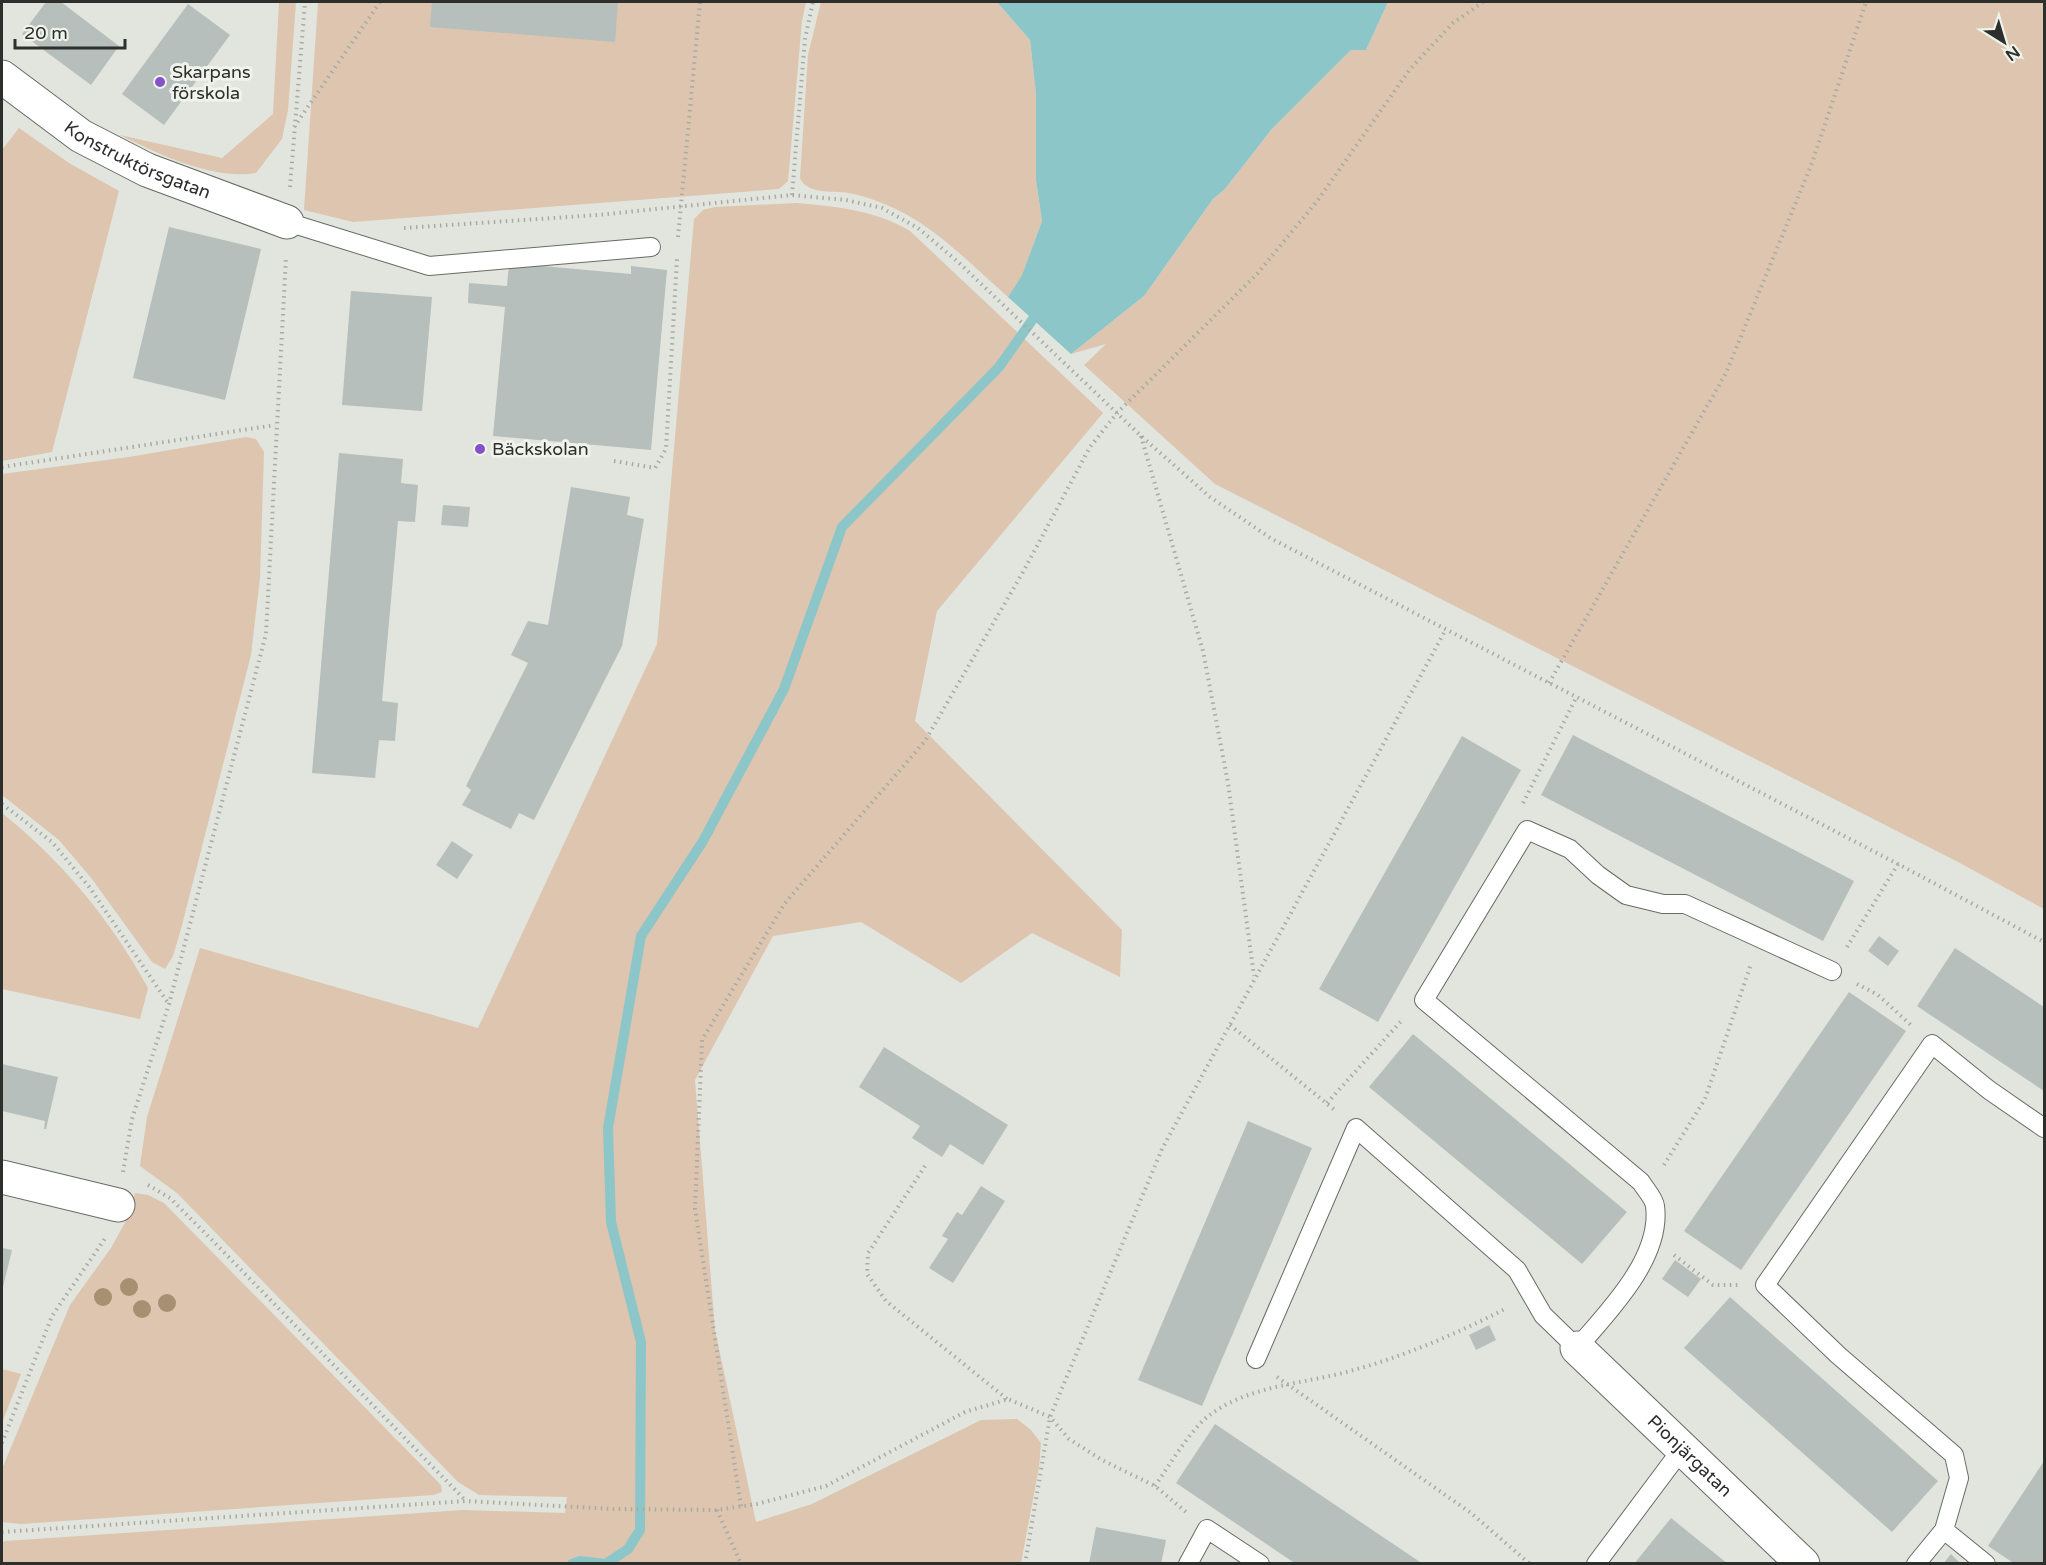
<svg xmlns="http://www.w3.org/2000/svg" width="2046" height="1565" viewBox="0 0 2046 1565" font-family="'Varela Round',sans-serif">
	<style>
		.green { fill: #ddc5af }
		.water { fill: #8dc6c8 }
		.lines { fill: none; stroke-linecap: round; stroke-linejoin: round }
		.stream { stroke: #8dc6c8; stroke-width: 10 }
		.building { fill: #b6bfbb }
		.service-casing { stroke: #686c65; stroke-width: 20 }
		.minor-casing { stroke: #686c65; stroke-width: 35 }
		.path { stroke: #a7aba4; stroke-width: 4; stroke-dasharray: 1.5 4.5; stroke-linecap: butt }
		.service { stroke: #fff; stroke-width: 18 }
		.minor { stroke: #fff; stroke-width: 33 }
		.tree { fill: #a79071 }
		.poi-dot { fill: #8551c9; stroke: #eef3eb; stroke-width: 2 }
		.labels { text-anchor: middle; stroke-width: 6; stroke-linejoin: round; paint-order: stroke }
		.poi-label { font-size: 18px; fill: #2d2f2c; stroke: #eef3eb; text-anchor: start }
		.street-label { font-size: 18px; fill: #2d2f2c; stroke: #eef3eb }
	</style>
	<rect width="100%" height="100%" fill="#e1e5dd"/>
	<path class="green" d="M279 2H296L288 110 282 139 256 173C213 180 158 154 120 135L222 158 273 114Z
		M318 2H806L802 21 788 181 779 189 353 222 304 210Z
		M821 2H997L1030 40 1036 94V180L1042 221 1022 275 1008 297C957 252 922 211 854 194 836 189 809 197 800 178L808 55Z
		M1388 2H2044V909L1958 862 1215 484 1084 365 1106 344 1071 354 1144 296 1213 199 1225 189 1271 130 1351 50H1366Z
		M19 128 69 163 119 191 52 452 2 461V150Z
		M797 203C838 207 875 210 910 231L1103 413 937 611 915 721 1122 930 1120 977 1032 933 961 983 861 922 773 936 695 1080 715 1330 756 1522 812 1504 981 1420 1017 1419 1031 1430 1041 1443 1039 1467 1021 1563H2V1542L6 1541 463 1510 565 1513 567 1497 479 1495 458 1482 177 1193 140 1166 147 1117 200 948 478 1028 657 644 694 219 703 210 715 207Z
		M246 437 256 439 264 452 260 578 251 655 181 929 173 956 165 969 152 962 92 879 59 840 2 795V474L129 457Z
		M2 813C62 861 111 920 148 988L140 1019 2 989Z
		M135 1193 148 1195 164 1203 441 1485 442 1492 433 1495 21 1524 2 1522V1469L70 1305 111 1248 126 1221Z
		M2 1369 21 1374 2 1423Z"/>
	<path class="water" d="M997 2H1388L1366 50H1351L1271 130 1225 189 1213 199 1144 296 1071 354 1008 297 1022 275 1042 221 1036 180V94L1030 40Z"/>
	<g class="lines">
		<path class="stream" d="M572 1564 580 1561 605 1564
			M606 1564 628 1549 640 1530 641 1342 611 1222 608 1128 641 936 703 841 784 689 842 527 999 367 1040 309"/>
	</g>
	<path class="building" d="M46 2H61L119 46 91 85 22 34Z
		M432 2H618L615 42 430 27Z
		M188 4 230 35 164 125 122 94Z
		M169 227 261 249 225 400 133 378Z
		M509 263 631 274V266L667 270 651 450 493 436 505 307 468 303 469 283 507 286Z
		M351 291 432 297 422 411 342 405Z
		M339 453 403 459 401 483 418 485 415 522 398 521 382 701 398 703 395 741 379 740 375 778 312 773Z
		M571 487 630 497 627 515 644 519 622 646 534 820 519 813 511 829 462 805 471 790 466 786 528 663 511 655 528 621 548 625Z
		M443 505 470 507 468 527 441 525Z
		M1573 735 1854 881 1823 941 1541 795Z
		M1462 736 1521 770 1378 1022 1319 989Z
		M452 841 473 855 457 879 436 865Z
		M1879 936 1899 951 1888 966 1868 951Z
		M1955 948 2044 1007V1091L1917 1006Z
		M1849 992 1906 1031 1741 1270 1684 1231Z
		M1413 1034 1627 1212 1582 1264 1369 1087Z
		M884 1047 1008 1125 983 1165 950 1144 942 1157 912 1138 920 1126 859 1087Z
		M2 1064 58 1077 46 1129H44L45 1121 2 1111Z
		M1248 1121 1312 1148 1202 1406 1138 1380Z
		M981 1186 1005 1201 953 1283 929 1268 948 1239 942 1236 957 1212 962 1215Z
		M2 1248 12 1250 2 1291Z
		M1675 1260 1701 1279 1688 1297 1662 1279Z
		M1730 1297 1938 1481 1892 1532 1684 1348Z
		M1489 1325 1496 1340 1476 1350 1469 1335Z
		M1215 1424 1423 1564H1296L1176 1483Z
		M2044 1461V1564H2015L1988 1546Z
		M1671 1518 1728 1564H1634Z
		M1096 1527 1166 1540 1161 1564H1089Z
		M1951 1554 1961 1564H1943Z"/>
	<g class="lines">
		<g class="service-casing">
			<path id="service" d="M287 222 429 266 651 247
				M1256 1359 1356 1128 1517 1270 1543 1315 1577 1348C1608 1312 1662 1258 1655 1206 1654 1198 1645 1189 1641 1182L1424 1000 1527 830 1570 849 1598 875 1626 895 1663 904H1685L1832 971
				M1944 1530 1986 1564
				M1188 1564 1207 1529 1260 1564
				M1596 1564 1682 1449
				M1916 1564 1944 1530 1959 1478 1954 1455 1838 1355 1765 1285 1932 1044 1989 1090 2044 1128"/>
		</g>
		<g class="minor-casing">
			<g id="minor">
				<path id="s1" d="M2 77 81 136 147 170 287 222"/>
				<path d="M2 1177 118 1205"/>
				<path id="s2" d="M1577 1348 1803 1564"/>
			</g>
		</g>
		<path class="path" d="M294 127 380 2
			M290 187 305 2
			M792 195 805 39 813 2
			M404 228 598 215 792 195 846 200 882 208 918 228 957 261 1140 435 1210 497 1272 539 1898 864 2044 942
			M678 237 700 2
			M1141 436 1203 651 1228 783 1254 976
			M614 461 655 468 666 449 677 259
			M2 467 275 425
			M1549 683 1726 373 1812 163 1866 2
			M1523 803 1577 696
			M2 804 52 842 90 888 168 1003
			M1847 947 1898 864
			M1857 984 1878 995 1912 1026
			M1230 1025 1336 1111
			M1327 1103 1403 1019
			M1664 1165 1705 1099 1751 964
			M925 1166 868 1253 867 1274 886 1301 1007 1399
			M123 1172 132 1119 169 1004 266 634 286 257
			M148 1185 170 1198 214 1242 466 1501
			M1674 1255 1713 1285H1738
			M1277 1377 1471 1513 1530 1564
			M2 1443 52 1316 106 1237
			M1155 1486C1169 1466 1192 1427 1211 1414 1251 1385 1304 1384 1350 1371 1403 1357 1458 1333 1507 1308
			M741 1506 695 1209 702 1040 785 903 925 741 1023 572 1090 447 1117 413 1257 274 1318 200 1410 69 1453 23 1483 2
			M717 1510 741 1564
			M2 1532 466 1501 613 1509 717 1510 757 1504 826 1486 965 1412 1008 1399 1050 1417 1069 1439 1102 1460 1155 1486 1186 1512
			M1025 1564 1050 1417 1162 1149 1445 631"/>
		<use href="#service" class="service"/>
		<use href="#minor" class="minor"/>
	</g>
	<g class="tree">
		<circle cx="129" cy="1287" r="9"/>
		<circle cx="103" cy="1297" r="9"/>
		<circle cx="167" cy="1303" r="9"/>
		<circle cx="142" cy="1309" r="9"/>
	</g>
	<g class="poi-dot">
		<circle cx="160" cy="82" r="6"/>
		<circle cx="480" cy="449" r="6"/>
	</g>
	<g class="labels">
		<g class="poi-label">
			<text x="172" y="78">Skarpans<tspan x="172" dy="21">förskola</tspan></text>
			<text x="492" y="455">Bäckskolan</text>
		</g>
		<g class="street-label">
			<text dy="6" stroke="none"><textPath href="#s1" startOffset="160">Konstruktörsgatan</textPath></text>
			<text dy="6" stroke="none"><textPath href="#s2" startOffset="156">Pionjärgatan</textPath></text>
		</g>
	</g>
	<rect width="2046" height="1565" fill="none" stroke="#2d2f2c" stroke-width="6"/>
	<g transform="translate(2004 42) rotate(143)" stroke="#eef3eb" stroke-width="4.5" paint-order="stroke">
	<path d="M0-4.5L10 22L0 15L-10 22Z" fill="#2d2f2c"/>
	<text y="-9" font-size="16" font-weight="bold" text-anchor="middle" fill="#2d2f2c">N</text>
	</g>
	<path d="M15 39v9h110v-9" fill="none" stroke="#2d2f2c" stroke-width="3"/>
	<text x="24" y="39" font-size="18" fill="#2d2f2c" stroke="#eef3eb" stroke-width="4.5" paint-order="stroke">20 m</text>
</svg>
